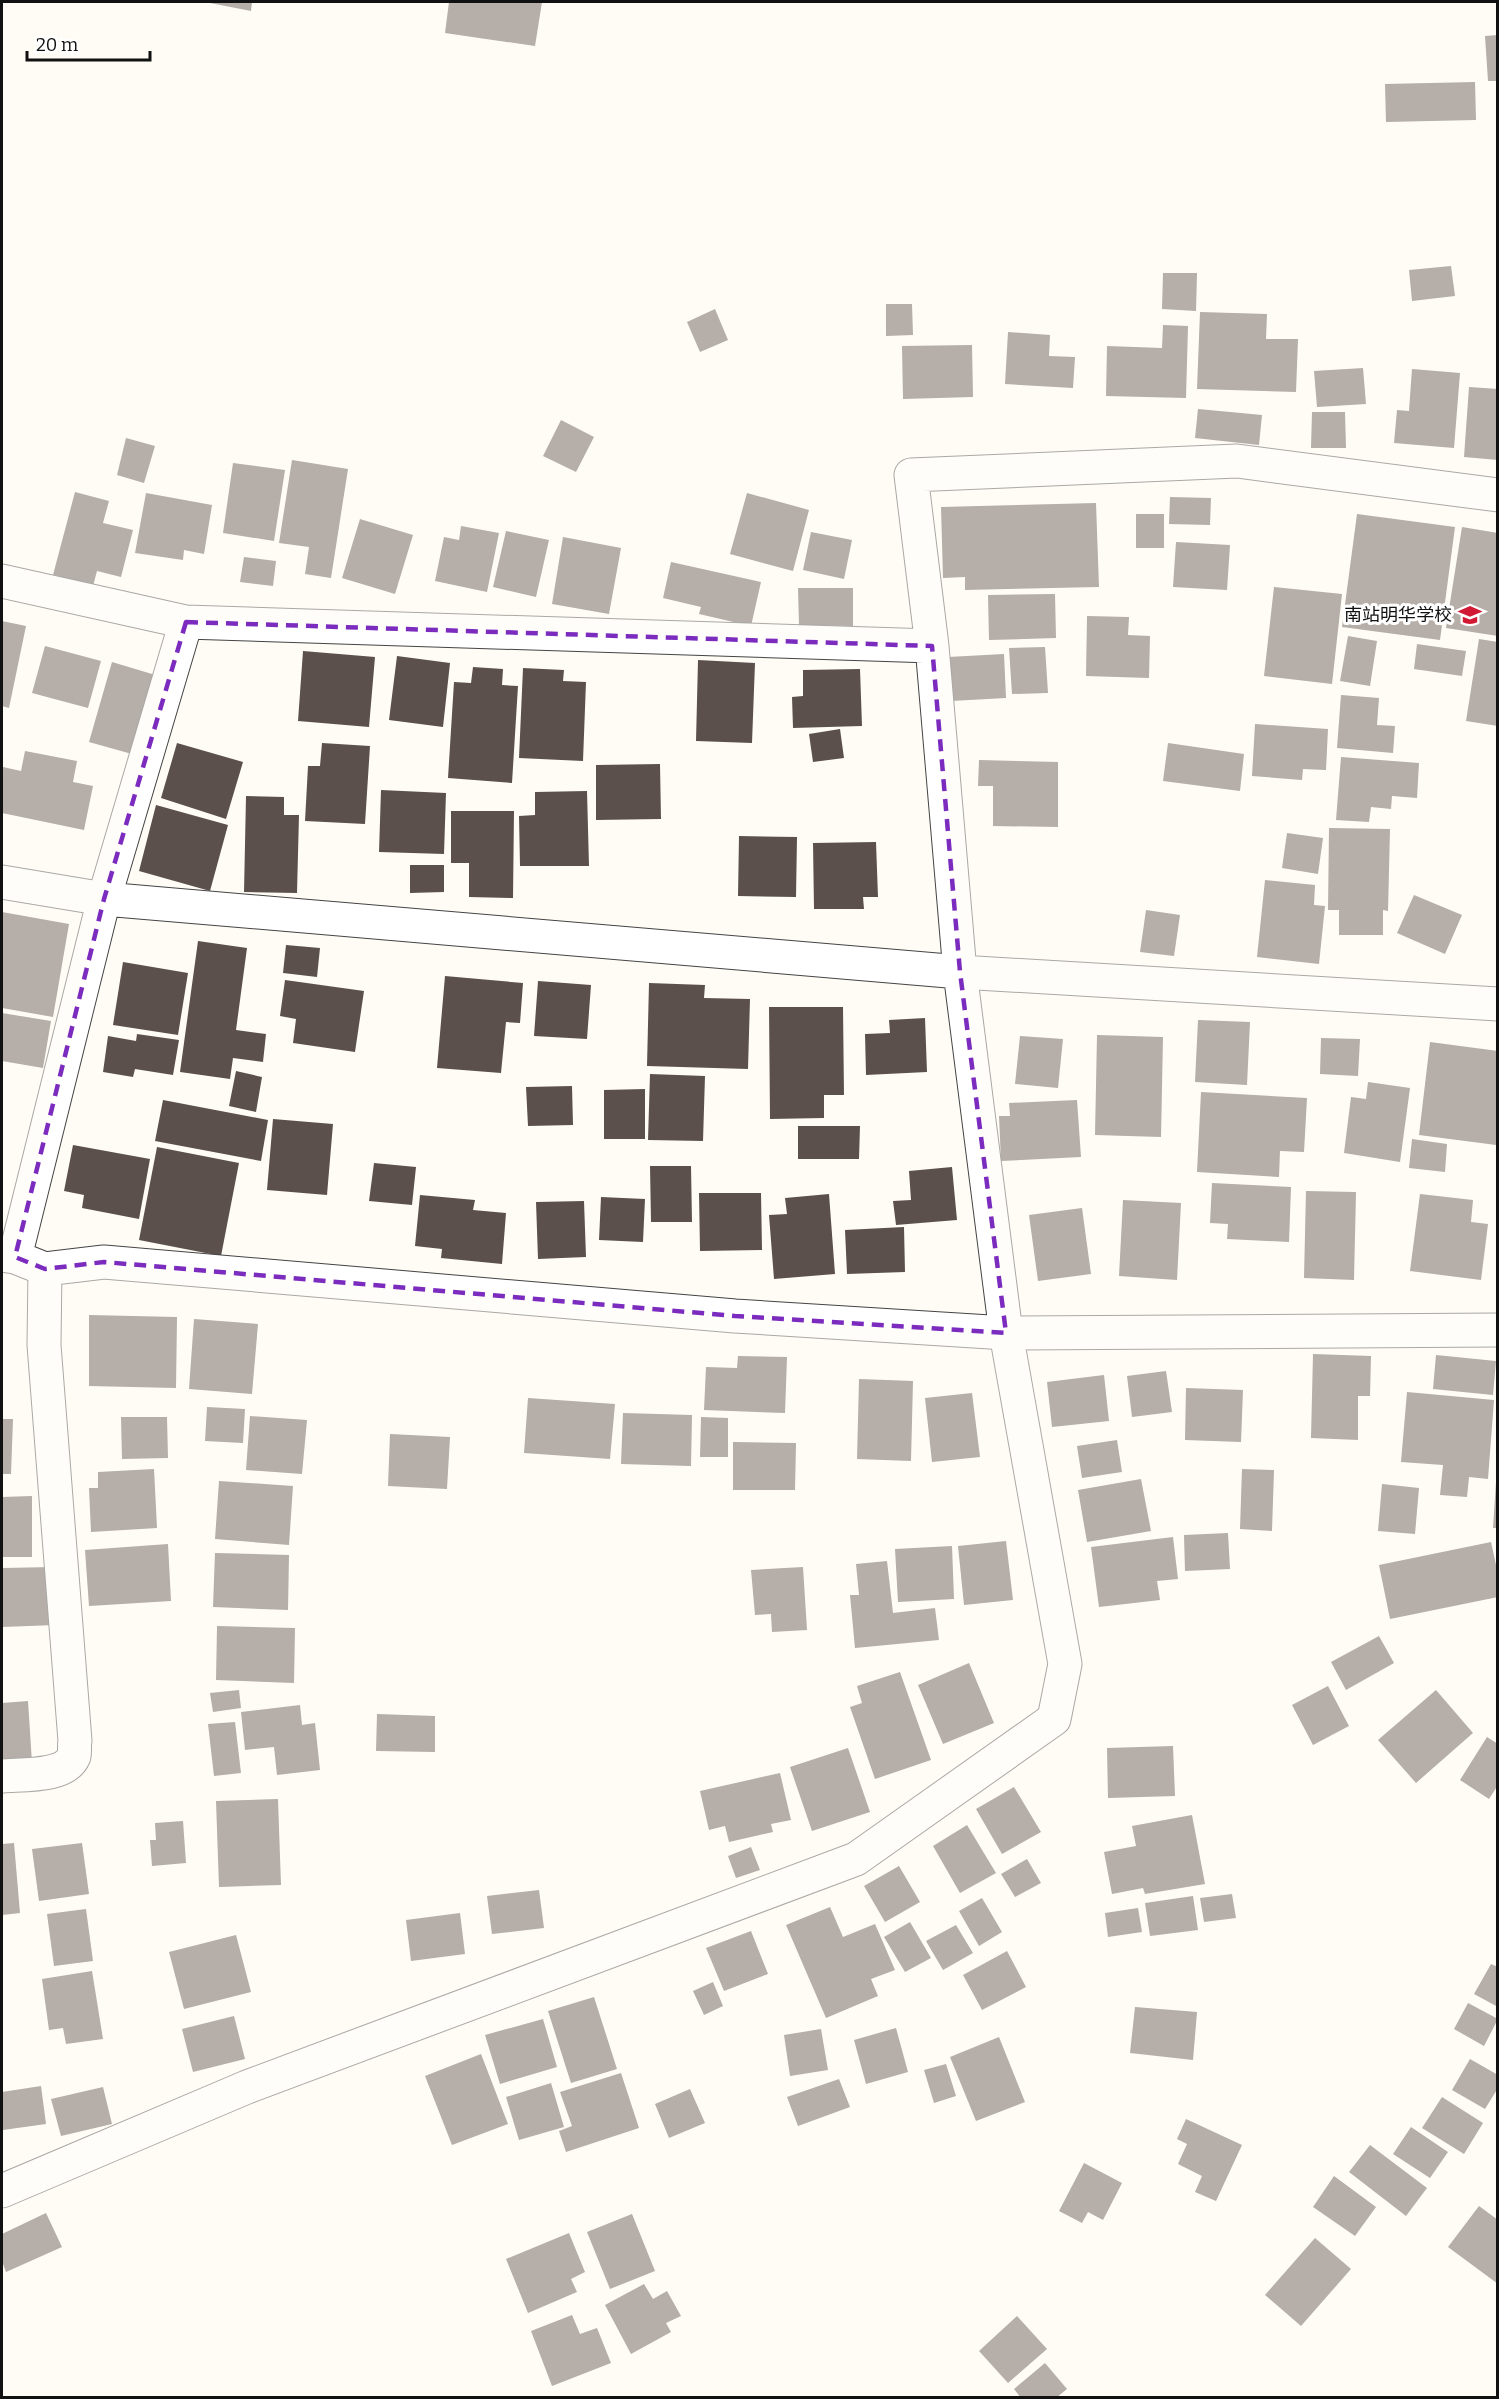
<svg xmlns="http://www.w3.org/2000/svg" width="1499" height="2399" viewBox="0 0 1499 2399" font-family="Bitter,'Noto Sans SC',serif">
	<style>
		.building { fill: #5b504c }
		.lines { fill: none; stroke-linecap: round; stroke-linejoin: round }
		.street-casing { stroke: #444; stroke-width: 35 }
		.street { stroke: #fff; stroke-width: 33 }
		.marked { fill: none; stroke: #7b2cbf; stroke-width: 4.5; stroke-dasharray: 12 8; stroke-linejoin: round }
		.labels { text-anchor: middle; stroke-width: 6; stroke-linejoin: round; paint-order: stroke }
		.poi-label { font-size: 18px; fill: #111; stroke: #fff; text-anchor: end }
	</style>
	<rect width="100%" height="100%" fill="#fffcf5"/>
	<path class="building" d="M205 2H252L251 11Z
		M449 2H542L535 46 445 33Z
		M1498 35V81H1488L1485 36Z
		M1475 82 1476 120 1386 122 1385 84Z
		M1451 266 1455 296 1412 301 1409 270Z
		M1163 273H1197L1196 311 1162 309Z
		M886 304H912L913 335 886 336Z
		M715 309 728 340 700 352 687 322Z
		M1200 312 1267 314 1266 339H1298L1296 392 1197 389Z
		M1163 325 1188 326 1186 398 1106 396 1107 346 1162 348Z
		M1008 332 1050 335 1049 356 1075 357 1073 388 1005 384Z
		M972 345 973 397 903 399 902 346Z
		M1363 368 1366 404 1317 407 1314 371Z
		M1412 369 1460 373 1454 448 1394 443 1397 410 1409 411Z
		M1469 387 1498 389V460L1464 457Z
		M1198 409 1262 415 1259 445 1195 438Z
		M1312 412H1345L1346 448H1311Z
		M561 420 594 437 576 472 543 456Z
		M126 438 155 446 144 483 117 475Z
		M292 460 348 469 331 578 305 574 309 547 279 543Z
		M233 463 285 470 274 541 223 533Z
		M75 492 109 501 103 523 133 530 121 577 97 571 93 586 53 575Z
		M146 493 212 505 204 554 184 550 183 560 135 553Z
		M747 493 809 510 793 571 730 554Z
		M1170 497 1211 498 1210 525 1169 524Z
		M1096 503 1099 587 965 590V577L943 578 941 507Z
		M1136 514H1164V548H1136Z
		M1357 514 1455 527 1440 640 1342 627Z
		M360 519 413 535 395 594 342 578Z
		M461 526 499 533 487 592 435 581 444 537 459 540Z
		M1462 527 1498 533V636L1446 628Z
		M506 531 549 540 536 597 493 587Z
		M811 532 852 540 844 579 803 570Z
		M563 537 621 548 609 614 552 604Z
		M1176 542 1230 545 1227 590 1173 587Z
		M244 557 276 561 273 586 240 582Z
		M671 562 761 582 751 626 699 614 701 607 663 598Z
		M1274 587 1342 594 1332 684 1264 676Z
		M798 588H853V626L799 625Z
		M1055 594 1056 638 989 640 988 595Z
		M1087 616 1129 617 1128 635 1150 636 1149 678 1086 676Z
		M2 621 26 626 9 708 2 706Z
		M1348 636 1377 641 1370 686 1340 681Z
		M1479 639 1498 642V726L1466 721Z
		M1417 644 1466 651 1462 676 1414 669Z
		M45 646 101 661 88 708 32 693Z
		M1045 647 1048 693 1012 694 1009 648Z
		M303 651 375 657 369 727 298 721Z
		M1004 654 1006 698 951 701 948 657Z
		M397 656 450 663 443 727 389 720Z
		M698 660 755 663 752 743 696 741Z
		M112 662 162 677 139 756 89 742Z
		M473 667 503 669 502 685 518 686 512 783 448 778 454 682 471 683Z
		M523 668 564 670 563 681 586 682 583 761 519 758Z
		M860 669 862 726 793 728 792 697 803 696V670Z
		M1341 695 1379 698 1377 725 1395 726 1393 753 1337 748Z
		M1255 724 1328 729 1326 770 1303 769 1302 780 1252 776Z
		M840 729 844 758 813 762 809 734Z
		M177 743 243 762 226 819 161 798Z
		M322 743 370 746 365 824 305 821 308 766H320Z
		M1168 743 1244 754 1240 791 1163 781Z
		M25 751 77 761 73 782 93 786 84 830 2 813 3 767 21 771Z
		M1341 757 1419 763 1417 798 1392 796 1391 809 1371 807 1369 822 1336 820Z
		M979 760 1058 762V827L993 826V786H978Z
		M660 764 661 819 596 820V765Z
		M381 790 446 793 444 854 379 852Z
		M587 791 589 866H520L519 816 535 815V792Z
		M246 796 284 797V815H299L297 893 244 892Z
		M156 805 228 825 210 891 139 871Z
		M451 811H514L513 898 469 897V863H451Z
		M1329 828 1390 829 1388 911 1383 910V935H1339V910H1328Z
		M1287 833 1323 838 1318 874 1282 868Z
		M739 836 797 837 796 897 738 896Z
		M876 842 878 897H863L864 909H814L813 843Z
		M410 865H444V892L410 893Z
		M1265 880 1315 885 1314 905 1325 906 1319 964 1257 957Z
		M1414 895 1462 915 1445 954 1397 933Z
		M1146 910 1180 915 1174 956 1140 952Z
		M2 912 69 924 53 1017 2 1008Z
		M198 941 247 948 236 1030 266 1034 263 1062 233 1058 230 1079 180 1072Z
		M286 945 320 948 317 977 283 973Z
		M123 962 188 973 178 1035 113 1025Z
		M445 976 523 983 520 1023 506 1022 501 1073 437 1068Z
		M285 980 364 991 355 1052 293 1043 296 1019 280 1016Z
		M538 981 591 985 587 1039 534 1036Z
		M649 983 705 985 704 998 750 999 748 1069 647 1066Z
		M769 1007H843L844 1095H824V1118L770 1119Z
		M2 1013 51 1021 43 1068 2 1061Z
		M925 1018 927 1072 866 1075 865 1034 890 1033 889 1020Z
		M1198 1020 1250 1022 1247 1085 1195 1082Z
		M137 1034 179 1040 173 1075 135 1069 133 1077 103 1072 108 1036 136 1041Z
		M1097 1035 1163 1037 1161 1137 1095 1135Z
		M1020 1036 1063 1039 1058 1088 1015 1084Z
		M1321 1038 1360 1039 1358 1076 1320 1074Z
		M1430 1042 1498 1051 1496 1145 1419 1135Z
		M236 1071 262 1077 256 1112 229 1106Z
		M650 1074 705 1076 703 1141 648 1140Z
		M1368 1082 1410 1088 1400 1162 1344 1153 1351 1097 1366 1099Z
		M572 1086 573 1125 528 1126 526 1087Z
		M645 1089V1139H604V1090Z
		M1201 1092 1307 1098 1304 1152 1280 1151 1279 1177 1197 1172Z
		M163 1100 268 1120 261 1161 155 1141Z
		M1077 1100 1081 1157 1001 1161 999 1116H1010L1009 1103Z
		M273 1119 333 1124 327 1195 267 1190Z
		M798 1126H860L859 1159H798Z
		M1412 1139 1447 1144 1445 1172 1409 1168Z
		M73 1145 150 1159 139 1219 82 1208 84 1195 64 1191Z
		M157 1147 239 1163 221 1256 139 1240Z
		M374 1163 416 1167 412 1205 369 1201Z
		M650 1166H691L692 1222H651Z
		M952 1167 957 1220 896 1225 893 1201 911 1200 909 1171Z
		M1212 1183 1291 1187 1289 1242 1227 1239 1228 1224 1210 1223Z
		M1306 1191 1356 1192 1354 1280 1304 1278Z
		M699 1193H761L762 1250 700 1251Z
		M829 1194 835 1274 774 1279 769 1215 787 1214 785 1198Z
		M1420 1194 1473 1200 1471 1222 1488 1224 1481 1280 1410 1271Z
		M420 1195 475 1200 473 1210 506 1213 502 1264 441 1258 442 1249 415 1246Z
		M601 1197 645 1199 643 1242 599 1240Z
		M1123 1200 1181 1203 1177 1280 1119 1276Z
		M584 1201 586 1257 538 1259 536 1202Z
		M1082 1208 1091 1274 1038 1281 1029 1215Z
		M904 1227 905 1272 847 1274 845 1230Z
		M89 1315 177 1317 176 1388 89 1386Z
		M194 1319 258 1324 252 1394 189 1389Z
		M1313 1354 1371 1356 1370 1396H1358V1440L1311 1438Z
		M1436 1355 1496 1361 1493 1395 1433 1389Z
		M738 1356 787 1357 785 1413 704 1410 706 1367 737 1368Z
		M1166 1371 1172 1412 1132 1417 1127 1376Z
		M1104 1375 1109 1421 1052 1427 1047 1382Z
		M859 1379 913 1381 911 1461 857 1459Z
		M1186 1388 1243 1390 1241 1442 1185 1440Z
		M1407 1392 1494 1400 1488 1479 1469 1477 1467 1497 1440 1495 1443 1465 1401 1462Z
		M972 1393 980 1457 932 1462 925 1398Z
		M528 1398 615 1404 610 1459 524 1453Z
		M207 1407 245 1409 243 1443 205 1441Z
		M623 1413 692 1415 691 1466 621 1464Z
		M250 1416 307 1420 302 1474 246 1470Z
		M121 1417H167L168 1458 122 1459Z
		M701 1417 728 1418V1457H700Z
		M2 1419H13L11 1474H2Z
		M390 1434 450 1437 447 1489 388 1486Z
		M1117 1440 1122 1472 1082 1478 1077 1446Z
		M733 1442 796 1443 795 1490H733Z
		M154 1469 157 1528 91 1532 89 1488H98V1472Z
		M1242 1469 1274 1470 1272 1531 1240 1529Z
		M1141 1479 1151 1531 1087 1542 1078 1490Z
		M219 1481 293 1486 289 1545 215 1539Z
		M1496 1482H1498V1528H1493Z
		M1382 1484 1419 1488 1415 1534 1378 1531Z
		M32 1496V1557H2V1497Z
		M1228 1533 1230 1569 1185 1571 1184 1535Z
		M1173 1537 1178 1579 1157 1581 1160 1600 1099 1607 1091 1547Z
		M1006 1541 1013 1600 964 1605 958 1546Z
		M1491 1542 1498 1574V1597L1390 1619 1379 1565Z
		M168 1544 171 1601 89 1606 85 1550Z
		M952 1546 954 1599 898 1602 895 1549Z
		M215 1553 289 1555 288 1610 213 1607Z
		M887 1561 893 1613 935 1608 939 1640 855 1648 850 1595H859L856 1564Z
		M54 1567 55 1625 2 1627V1568Z
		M803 1567 807 1630 772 1632 771 1614 755 1615 751 1570Z
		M217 1626 295 1628 294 1683 216 1680Z
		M1379 1636 1394 1663 1346 1690 1331 1662Z
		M969 1663 994 1723 943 1744 918 1685Z
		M900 1672 931 1760 875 1779 850 1707 862 1703 857 1686Z
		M1328 1686 1349 1726 1313 1745 1292 1705Z
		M239 1690 241 1708 213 1712 210 1693Z
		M1436 1690 1473 1733 1416 1783 1378 1740Z
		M28 1701 32 1763 2 1764V1703Z
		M300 1705 302 1725 315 1723 320 1770 277 1775 274 1747 245 1750 241 1712Z
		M377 1714 435 1716V1752L376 1751Z
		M235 1722 241 1773 214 1776 208 1724Z
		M1487 1737 1498 1744V1785L1489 1799 1460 1780Z
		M1173 1746 1175 1796 1108 1798 1107 1748Z
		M848 1748 870 1812 812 1831 790 1767Z
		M780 1773 791 1820 771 1824 773 1832 729 1842 725 1826 709 1830 700 1791Z
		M1014 1787 1041 1832 1002 1854 976 1809Z
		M278 1799 281 1885 219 1887 216 1801Z
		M1192 1815 1205 1884 1145 1894 1143 1888 1112 1894 1104 1852 1136 1846 1132 1826Z
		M183 1821 186 1863 152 1866 150 1840H156L155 1823Z
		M967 1825 996 1873 960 1893 933 1846Z
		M14 1843 20 1913 2 1915V1844Z
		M82 1843 89 1894 39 1901 32 1849Z
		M751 1847 760 1870 736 1878 728 1856Z
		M1027 1859 1041 1883 1015 1897 1001 1874Z
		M899 1866 920 1902 885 1922 864 1886Z
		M539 1890 544 1928 492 1934 487 1896Z
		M1232 1894 1236 1918 1204 1922 1200 1898Z
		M1193 1896 1198 1930 1150 1936 1145 1903Z
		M982 1898 1002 1932 979 1946 959 1911Z
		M830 1907 843 1937 875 1924 895 1970 871 1979 878 1996 826 2018 786 1925Z
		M1138 1908 1142 1932 1108 1937 1105 1913Z
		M86 1909 93 1961 54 1966 47 1914Z
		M460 1913 465 1954 411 1961 406 1920Z
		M910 1922 931 1958 905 1972 884 1937Z
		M956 1925 973 1953 943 1970 926 1941Z
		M751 1931 768 1974 724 1991 706 1948Z
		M236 1935 251 1992 184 2009 169 1952Z
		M1007 1951 1026 1987 982 2010 963 1975Z
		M1491 1964 1498 1967V2007L1474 1994Z
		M92 1971 103 2039 66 2044 63 2028 49 2030 42 1979Z
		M713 1982 723 2006 704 2015 693 1991Z
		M594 1997 617 2069 571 2083 548 2011Z
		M1468 2003 1498 2019 1484 2046 1454 2029Z
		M1135 2007 1197 2012 1193 2060 1130 2053Z
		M234 2016 245 2059 193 2072 182 2029Z
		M543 2019 557 2067 500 2084 485 2035Z
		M896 2028 908 2072 866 2084 854 2040Z
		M821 2029 828 2070 790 2076 784 2035Z
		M999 2037 1025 2102 976 2121 950 2057Z
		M481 2054 508 2124 452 2145 425 2076Z
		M1470 2059 1498 2075V2088L1485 2109 1452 2090Z
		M946 2064 956 2096 934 2103 924 2070Z
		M621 2073 639 2128 566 2152 559 2131 572 2126 560 2092Z
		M839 2079 850 2107 798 2126 787 2097Z
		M551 2083 564 2127 519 2140 506 2097Z
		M41 2086 46 2124 3 2130 2 2092Z
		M103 2087 112 2124 61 2136 51 2099Z
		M690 2089 705 2123 669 2138 655 2104Z
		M1442 2097 1483 2123 1464 2154 1422 2128Z
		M1186 2119 1242 2145 1216 2201 1195 2192 1202 2176 1178 2164 1187 2144 1177 2139Z
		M1411 2127 1448 2152 1430 2178 1393 2154Z
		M1370 2145 1427 2188 1406 2216 1349 2172Z
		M1084 2163 1122 2183 1103 2220 1088 2212 1082 2223 1059 2211Z
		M1334 2176 1376 2207 1355 2236 1313 2207Z
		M1479 2206 1498 2220V2284L1448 2247Z
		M46 2213 62 2247 6 2272 2 2261V2234Z
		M632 2214 655 2271 610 2289 587 2232Z
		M569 2233 585 2272 571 2279 577 2292 528 2313 506 2259Z
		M1315 2238 1351 2269 1301 2326 1265 2295Z
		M644 2284 653 2299 667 2291 681 2316 666 2323 671 2332 631 2354 605 2305Z
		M572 2315 580 2334 597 2328 611 2363 552 2386 531 2331Z
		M1017 2316 1047 2349 1008 2383 979 2351Z
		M1045 2363 1067 2389 1056 2398H1021L1014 2389Z"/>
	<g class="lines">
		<g class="street-casing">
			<path id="street" d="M2 581 186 622 932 646
				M2 882 104 899 960 972 1498 1004
				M2 1255 15 1257 45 1269 104 1262 735 1316 1006 1333 1498 1330
				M15 1257 104 899 186 622
				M2 1776C21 1774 65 1778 74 1756 75 1752 74 1745 75 1741L44 1345 45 1269
				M2 2191 247 2087 856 1859 1054 1719 1065 1664 1006 1333 960 972 932 646 911 475 1237 461 1498 495"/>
		</g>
		<use href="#street" class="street"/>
	</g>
	<path d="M0 0H1499V2399H0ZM186 622 932 646 960 972 1006 1333 735 1316 104 1262 45 1269 15 1257 104 899Z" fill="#fffcf5" fill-opacity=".55" fill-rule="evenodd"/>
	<path class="marked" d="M186 622 932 646 960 972 1006 1333 735 1316 104 1262 45 1269 15 1257 104 899Z"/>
	<defs>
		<g id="school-bare" transform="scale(1.8)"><path d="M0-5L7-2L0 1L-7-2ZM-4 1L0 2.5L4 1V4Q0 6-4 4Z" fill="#d11933" stroke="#fff" stroke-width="2.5" paint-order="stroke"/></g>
	</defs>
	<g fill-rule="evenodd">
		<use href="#school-bare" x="1470" y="615"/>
	</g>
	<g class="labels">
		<g class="poi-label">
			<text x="1452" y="621">南站明华学校</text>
		</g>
	</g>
	<rect width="1499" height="2399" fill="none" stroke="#111111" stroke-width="6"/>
	<path d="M27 51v9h123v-9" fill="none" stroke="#111111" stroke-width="3"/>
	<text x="36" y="51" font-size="18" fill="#111111" stroke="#ffffff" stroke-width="4.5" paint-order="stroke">20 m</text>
</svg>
